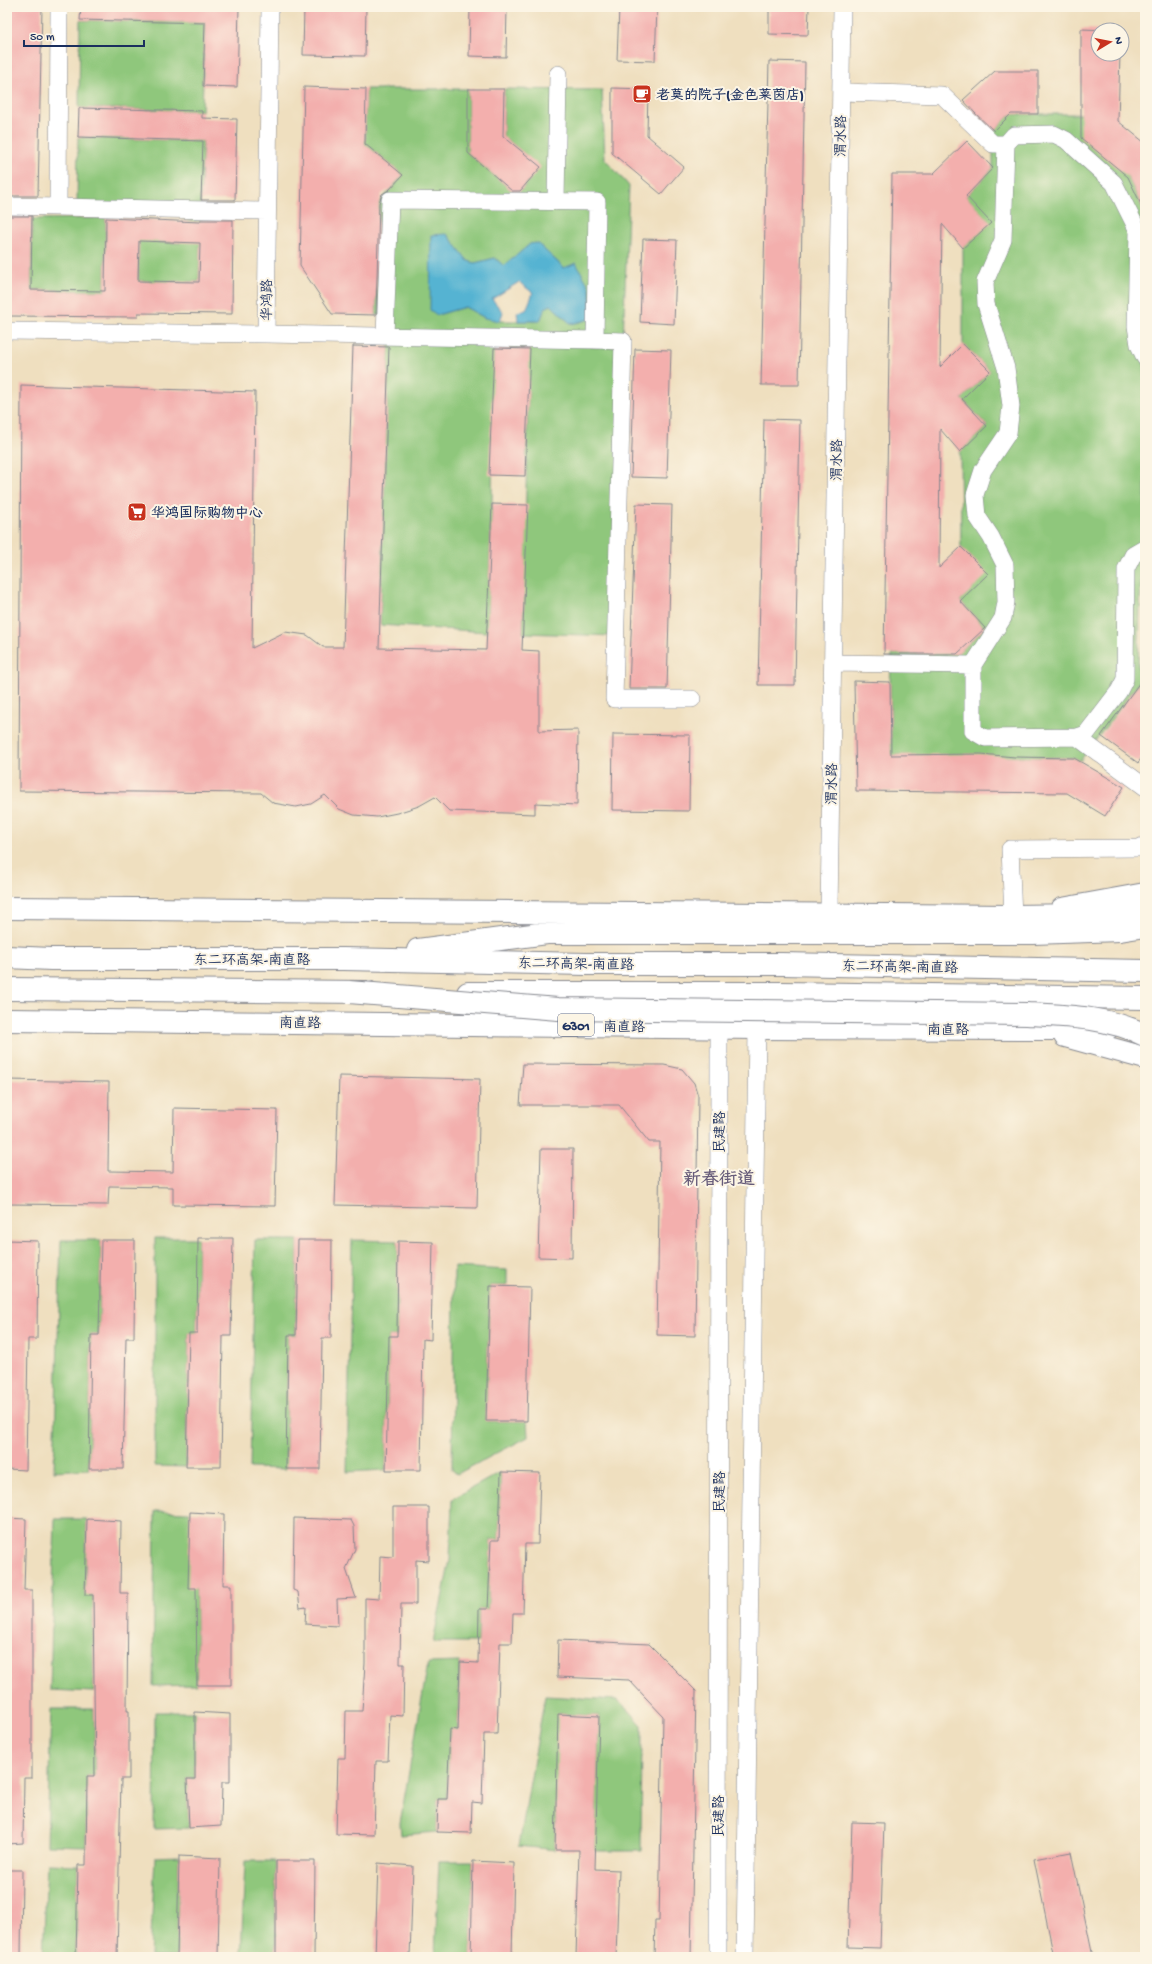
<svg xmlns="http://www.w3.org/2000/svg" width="1152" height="1964" viewBox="0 0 1152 1964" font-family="'Gochi Hand','LXGW WenKai TC',sans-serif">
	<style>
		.green { fill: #8fc77b; stroke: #557b6c }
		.water { fill: #54b3d2; stroke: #387198 }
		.building { fill: #f3afad; fill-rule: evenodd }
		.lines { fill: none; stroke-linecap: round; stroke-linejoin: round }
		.minor-casing { stroke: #85878e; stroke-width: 18 }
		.major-casing { stroke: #85878e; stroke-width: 24 }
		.highway-casing { stroke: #85878e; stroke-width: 24 }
		.minor { stroke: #fff; stroke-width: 17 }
		.major { stroke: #fff; stroke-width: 22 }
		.highway { stroke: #fff; stroke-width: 22 }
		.highway-bridge-casing { stroke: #85878e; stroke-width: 24; stroke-linecap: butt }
		.highway-bridge { stroke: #fff; stroke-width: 22 }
		.labels { text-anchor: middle; stroke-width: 4; stroke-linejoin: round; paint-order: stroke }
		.shield { fill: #fcf5e5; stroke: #5e6a86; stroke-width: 1 }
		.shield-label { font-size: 13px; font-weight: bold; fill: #1b2f5e }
		.poi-label { font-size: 14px; font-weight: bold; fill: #1b2f5e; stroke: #fcf5e5; text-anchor: start }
		.street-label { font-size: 14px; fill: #1b2f5e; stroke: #fcf5e5 }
		.district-label { font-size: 18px; font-weight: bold; fill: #675c7a; stroke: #fcf5e5 }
	</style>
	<rect width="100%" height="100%" fill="#fcf5e5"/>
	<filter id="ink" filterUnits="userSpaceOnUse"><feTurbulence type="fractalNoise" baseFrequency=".025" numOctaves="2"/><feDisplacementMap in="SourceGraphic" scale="8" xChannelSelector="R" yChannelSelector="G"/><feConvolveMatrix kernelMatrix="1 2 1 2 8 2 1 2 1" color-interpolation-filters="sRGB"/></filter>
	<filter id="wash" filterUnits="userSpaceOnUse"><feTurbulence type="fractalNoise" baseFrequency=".012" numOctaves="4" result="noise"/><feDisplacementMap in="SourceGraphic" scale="16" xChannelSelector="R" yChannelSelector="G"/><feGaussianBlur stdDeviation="0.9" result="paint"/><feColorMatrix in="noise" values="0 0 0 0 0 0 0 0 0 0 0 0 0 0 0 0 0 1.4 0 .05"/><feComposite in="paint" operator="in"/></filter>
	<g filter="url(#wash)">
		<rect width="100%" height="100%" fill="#efdfbf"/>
		<path class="green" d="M80 20 205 23 202 111 79 108Z
			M366 89H468V153L517 195 540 167 503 136 504 89 602 90 605 159 629 186 623 341 595 340 590 288 564 268 537 243 530 244 504 266 495 258 475 263 468 261 447 234 437 315 465 307 485 318 500 321H540L545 308 551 305 571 324 590 319 591 347H623L615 636 523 633 529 348 494 347 492 504 487 632 380 625 389 347 385 335 386 315H376L379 203 403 175 365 144Z
			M1011 114H1081L1128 177 1145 213V574H1141L1138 668 1145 673V675L1080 761 1074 758 891 755 890 682 892 654H957L985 628 960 601 987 574 961 547 960 452 987 426 962 399 990 371 963 344V248L990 223 966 196 993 168V132Z
			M78 137 203 141 200 209 77 207Z
			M106 218 105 291 31 290 32 219Z
			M139 219 158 221V242L180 243 181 221 201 219 199 282 138 281Z
			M155 1238H198L197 1333H189L186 1467 155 1466Z
			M61 1240H101L99 1335H91L89 1469 54 1471Z
			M255 1240H298L296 1335H288L286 1469 250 1468Z
			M352 1240 398 1241 397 1336H389L386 1470 347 1472Z
			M454 1267 507 1270V1286H490L486 1421H527L528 1437 457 1474 452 1470Z
			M501 1472 499 1540H491L488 1609H479L478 1642H433L450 1560 452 1499Z
			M155 1511 190 1512 196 1588 197 1685 153 1686Z
			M55 1519H87L85 1594 93 1595 94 1692 50 1690Z
			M460 1662 458 1730H450L447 1799H438L437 1832 401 1835 400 1823 428 1663Z
			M545 1696 618 1700 642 1725 641 1851H595L599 1716 559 1714 555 1850 519 1846Z
			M51 1709H94L95 1776H87L86 1846 47 1845Z
			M155 1712H195V1779H187L189 1828 154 1829Z
			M179 1856 177 1957H150L155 1857Z
			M245 1861H276V1957H241Z
			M439 1861H473L471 1957H435Z
			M47 1864 78 1865 76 1957H43Z"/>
		<path class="water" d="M447 234 468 261 475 263 495 258 504 266 530 244 537 243 564 268 576 263 590 288V319L571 324 551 305 545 308 540 321H518L517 312 526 310 533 293 519 282 492 299 503 312 500 321 485 318 465 307 437 315 430 310 431 235Z"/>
		<g id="blocks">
			<path class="building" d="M7 7H42L38 196H7Z
				M81 7H239L237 87 203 86 205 23 80 20Z
				M304 7H366L365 56 303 55Z
				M470 7H507L506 57 469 56Z
				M619 7H657L655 61 617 60Z
				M769 7H809L808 35 769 34Z
				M1081 29 1107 30H1098V54H1120L1118 121 1145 143V213L1128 177 1081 138Z
				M769 61 805 62 799 385H761Z
				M995 71H1038V114H1011L994 131 975 113 963 100Z
				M304 87 366 89 365 144 403 175 389 190 382 194 379 203 376 315 332 314 300 266Z
				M612 88 648 89 647 135 684 167 661 194 612 153Z
				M468 89H504L503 136 541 167 520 191H512L468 153Z
				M79 108 202 111V118L237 119 235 200H201L203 141 78 137Z
				M967 141 993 168 966 196 991 223 963 248 942 224 940 367 963 344 990 371 962 399 987 426 960 452 940 429 939 568 961 547 988 574 960 601 985 628 957 654H884L892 174H933Z
				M7 216H32L31 290 105 291 106 218 200 222V220H233L232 314 138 313V317L7 316ZM139 241 200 243 199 282 138 281Z
				M643 239 677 240 674 324 640 322Z
				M353 346 389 347 379 648 486 650 492 504 528 505 522 650 539 651V731L578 730 577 805 535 803V814L449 811 435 797 419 806 397 813 377 817 354 815 339 809 325 795 311 804 296 807 273 803 261 793 19 791 21 385 255 392 252 648 285 632 307 635 323 647H343Z
				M494 348 530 349 525 476 489 475Z
				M635 349 671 350 667 478 631 477Z
				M764 419 800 420 795 685H758Z
				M636 504 672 505 667 689H629Z
				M1145 675V753L1138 763 1101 736Z
				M854 681 890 682 891 755 981 754 1015 757 1074 758 1124 787 1105 816 1067 793 856 791Z
				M613 734 690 735 689 811 612 810Z
				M523 1064 664 1065 682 1069 694 1083 698 1096 695 1336 657 1335 660 1142H649L619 1105H520Z
				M339 1076 480 1079 477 1208 335 1205Z
				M8 1080 109 1082 108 1171 173 1172 174 1108 277 1110 275 1206 173 1205V1187L109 1186 108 1205 7 1204Z
				M541 1149H573L572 1258 538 1257Z
				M198 1238H233L231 1336H223L221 1467H186L189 1333H197Z
				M7 1240 38 1241 37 1339H28L26 1470 7 1469Z
				M101 1240H135L134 1338H126L123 1469H89L91 1335H99Z
				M298 1240H332L331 1338H322L320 1469H286L288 1335H296Z
				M398 1241 433 1242 431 1340 423 1339 421 1470H386L389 1336H397Z
				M490 1286 530 1287 527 1421H486Z
				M501 1472 540 1473 538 1544H525L523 1613H513L512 1643H500L497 1734H484L482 1803 472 1802 471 1833 437 1832 438 1799H447L450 1729 458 1730 460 1662 478 1663 479 1609H488L491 1540H499Z
				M393 1507H429V1561L416 1560V1604H401L400 1664H404L403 1716 390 1715 388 1761H376L374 1835 336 1834 338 1758H345L346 1711H362L365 1663V1598L379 1599 380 1556 393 1557Z
				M190 1512 224 1514 223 1585H231V1685H197L196 1588H188Z
				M7 1518 26 1519 24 1590H32V1778H24L23 1843 7 1844Z
				M294 1518 351 1520 354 1526 355 1549 346 1569 356 1598 337 1599 338 1626 305 1624 306 1607 300 1608 298 1592 293 1590Z
				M87 1519 121 1521 120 1593H128L127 1711H129V1779H121L117 1957H76L78 1865H86L87 1776H95L93 1595H85Z
				M558 1640 649 1644 696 1691 691 1957H654L655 1921H659L663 1716 629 1680 557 1677Z
				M195 1712 230 1714V1782H222L221 1826 189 1828 187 1779H195Z
				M558 1714 599 1716 595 1869 619 1870 616 1957H576L579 1850H555Z
				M852 1822 884 1823 880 1948 848 1947Z
				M1071 1852 1093 1957H1054L1034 1859Z
				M179 1856 220 1858 218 1957H177Z
				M276 1861H315L314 1957H276Z
				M473 1861 514 1863 512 1957H471Z
				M378 1863 413 1866 410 1957H375Z
				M7 1870H22L21 1957H7Z"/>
		</g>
	</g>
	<g filter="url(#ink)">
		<use href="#blocks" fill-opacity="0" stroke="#85878e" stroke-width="1"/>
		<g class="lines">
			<g class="minor-casing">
				<path id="minor" d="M841 92 942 95 993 144H1006
					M556 202 558 74
					M7 206 267 211
					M58 207 59 7
					M7 331 266 334 270 7
					M266 334 595 340 597 202 390 200 385 335
					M595 340 623 341 614 699H692
					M1145 358 1139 345 1136 326 1138 231 1114 183 1066 140 1054 134 1014 135 1006 144 1003 240 985 282 986 304 1006 368 1011 406 1008 433 983 470 975 495 977 516 991 537 1005 565 1006 602 1003 618 973 665V731L985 738 1077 737 1086 734 1119 691 1125 679 1126 569 1133 555 1145 548
					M833 663 973 665
					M1077 737 1145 787
					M829 914 842 7
					M1013 916 1010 849 1139 848 1145 845
					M718 1957 719 1027
					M745 1957 757 1028"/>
			</g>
			<g class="major-casing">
				<path id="major" d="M1062 909 1145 894"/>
			</g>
			<g class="highway-casing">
				<path id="highway" d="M7 908 1013 916 1145 914
					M418 950 547 933H1033L1120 930 1145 926
					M7 957 51 959H343L586 964H782L1145 971
					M7 989 368 992
					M468 993H782L1145 998
					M7 1020 757 1028 1043 1029 1108 1028
					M1065 1036 1145 1058"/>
			</g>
			<use href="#minor" class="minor"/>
			<use href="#major" class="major"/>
			<use href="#highway" class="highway"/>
			<g class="highway-bridge-casing">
				<path id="highway-bridge" d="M349 992 558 1009 1027 1014C1067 1016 1108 1017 1145 1035"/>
			</g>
			<use href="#highway-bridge" class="highway-bridge"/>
		</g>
	</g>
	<defs>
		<g id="cafe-square" transform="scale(1)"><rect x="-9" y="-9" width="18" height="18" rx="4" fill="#c8321e" stroke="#fcf5e5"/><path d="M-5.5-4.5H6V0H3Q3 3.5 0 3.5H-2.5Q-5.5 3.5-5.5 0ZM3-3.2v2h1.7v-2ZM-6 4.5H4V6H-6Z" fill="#fff"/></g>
		<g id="supermarket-square" transform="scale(1)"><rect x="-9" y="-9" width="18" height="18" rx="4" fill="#c8321e" stroke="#fcf5e5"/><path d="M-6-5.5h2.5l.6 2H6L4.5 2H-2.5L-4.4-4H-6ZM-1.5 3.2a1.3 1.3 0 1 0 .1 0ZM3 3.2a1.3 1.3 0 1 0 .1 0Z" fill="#fff"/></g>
	</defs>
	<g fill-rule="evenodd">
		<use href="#cafe-square" x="642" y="94"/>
		<use href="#supermarket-square" x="137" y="512"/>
	</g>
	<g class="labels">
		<rect class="shield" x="558" y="1014" width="36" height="22" rx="3"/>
		<g class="shield-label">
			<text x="576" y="1030">G301</text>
		</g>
		<g class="poi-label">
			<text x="656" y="99">老莫的院子(金色莱茵店)</text>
			<text x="151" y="517">华鸿国际购物中心</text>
		</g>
		<g class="street-label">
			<text transform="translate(840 136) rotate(-89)" y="5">渭水路</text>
			<text transform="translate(266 300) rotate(-89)" y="5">华鸿路</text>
			<text transform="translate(836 460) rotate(-89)" y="5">渭水路</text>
			<text transform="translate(831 784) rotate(-89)" y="5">渭水路</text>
			<text x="252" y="964">东二环高架-南直路</text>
			<text transform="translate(576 963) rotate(1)" y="5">东二环高架-南直路</text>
			<text transform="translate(900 966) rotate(1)" y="5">东二环高架-南直路</text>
			<text transform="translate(300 1022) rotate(1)" y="5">南直路</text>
			<text transform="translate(624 1026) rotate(1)" y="5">南直路</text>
			<text x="948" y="1034">南直路</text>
			<text transform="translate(719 1132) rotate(-90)" y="5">民建路</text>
			<text transform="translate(719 1492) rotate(-90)" y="5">民建路</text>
			<text transform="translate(718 1816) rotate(-90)" y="5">民建路</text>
		</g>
		<g class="district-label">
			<text x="719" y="1184">新春街道</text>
		</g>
	</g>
	<rect width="1152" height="1964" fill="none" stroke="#fcf5e5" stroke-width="24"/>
	<g transform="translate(1110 42) rotate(80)"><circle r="19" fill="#fcf5e5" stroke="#a2a6af"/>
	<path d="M0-3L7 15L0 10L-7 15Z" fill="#c8321e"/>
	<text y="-6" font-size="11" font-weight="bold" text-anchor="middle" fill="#1b2f5e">N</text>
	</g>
	<path d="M24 40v6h120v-6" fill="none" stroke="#1b2f5e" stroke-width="2"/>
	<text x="30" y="40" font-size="12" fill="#1b2f5e" stroke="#fcf5e5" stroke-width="3" paint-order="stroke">50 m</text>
</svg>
